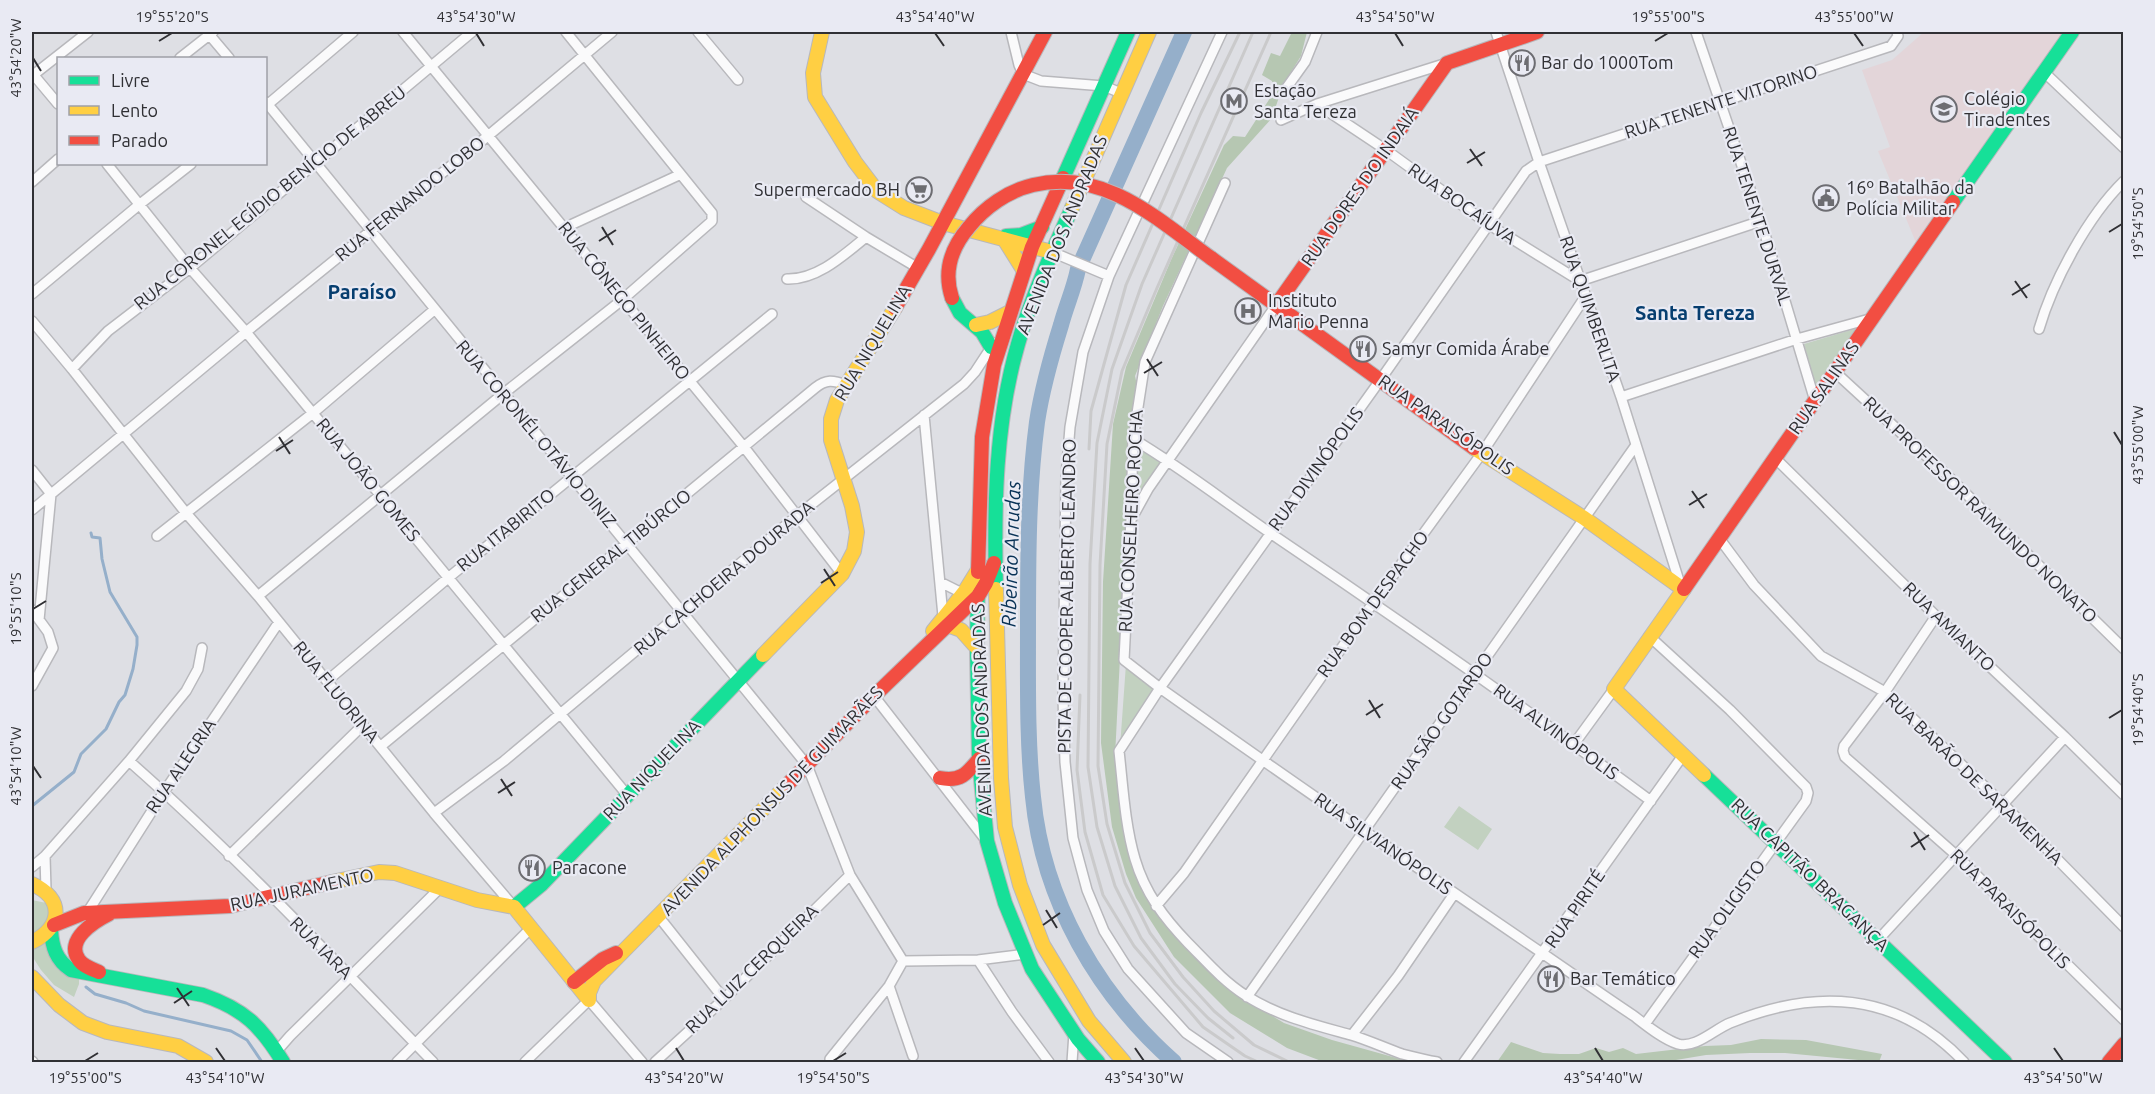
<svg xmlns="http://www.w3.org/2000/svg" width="2155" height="1094" viewBox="0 0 2155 1094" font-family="Ubuntu,sans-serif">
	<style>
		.education { fill: #e3d5d9 }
		.green { fill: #c2d1c0 }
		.forest { fill: #b6c7b2 }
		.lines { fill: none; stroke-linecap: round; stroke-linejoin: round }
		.stream { stroke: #95afca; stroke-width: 3 }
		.river { stroke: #95afca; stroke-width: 16 }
		.street-casing { stroke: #b8b8bc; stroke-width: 12 }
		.fast-casing { stroke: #b8b8bc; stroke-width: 16 }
		.slow-casing { stroke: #b8b8bc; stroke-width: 16 }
		.jam-casing { stroke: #b8b8bc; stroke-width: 16 }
		.street { stroke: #fafafb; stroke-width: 9 }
		.fast { stroke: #16e098; stroke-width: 14 }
		.slow { stroke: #ffcf43; stroke-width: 14 }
		.jam { stroke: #f24e42; stroke-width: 14 }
		.rail { stroke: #cacacb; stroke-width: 3 }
		.jam-bridge-casing { stroke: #b8b8bc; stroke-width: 16; stroke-linecap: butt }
		.jam-bridge { stroke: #f24e42; stroke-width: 14 }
		.ticks { fill: none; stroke: #303034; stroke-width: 2 }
		.labels { text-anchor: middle; stroke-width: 4.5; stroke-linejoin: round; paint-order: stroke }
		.poi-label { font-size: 18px; fill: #303034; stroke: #e9eaf3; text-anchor: start }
		.street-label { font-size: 18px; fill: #303034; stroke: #e9eaf3 }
		.neighbourhood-label { font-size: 20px; font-weight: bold; fill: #063e6f; stroke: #e9eaf3 }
		.water-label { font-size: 20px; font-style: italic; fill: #083256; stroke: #e9eaf3 }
		.neatline { fill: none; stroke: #303034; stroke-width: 2 }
		.ticks-label { font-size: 15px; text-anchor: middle; fill: #303034 }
	</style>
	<rect width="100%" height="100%" fill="#dedfe4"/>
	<path class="education" d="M1924 32H2065L1917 245 1878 151 1890 147 1862 70 1892 60Z"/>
	<path class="green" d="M1858 328 1816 387 1804 344Z
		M1137 443 1163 460 1133 511Z
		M1126 664 1157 689 1120 747Z
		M1459 806 1492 829 1478 850 1444 827Z
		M32 900 51 904V922L32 939Z
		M44 941 79 976V984L74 997 54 985 41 970 32 956V946Z"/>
	<path class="forest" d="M1292 32H1307L1301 56 1283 85 1272 118 1227 168 1163 306 1135 376 1137 385 1131 438 1115 757 1125 820 1154 907 1241 997 1284 1023 1332 1040 1411 1062H1324L1287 1048 1230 1013 1174 957 1136 898 1126 874 1112 827 1101 743 1103 582 1113 424 1126 367 1171 260 1224 145 1233 136 1245 137 1274 92 1272 81 1262 75 1271 53 1280 56Z
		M1761 1039 1806 1040 1882 1054 1879 1062 1785 1053H1750L1706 1055 1664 1062H1497L1511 1042 1543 1053 1560 1054H1579L1596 1048 1609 1052 1623 1048 1636 1054 1705 1046 1731 1045Z"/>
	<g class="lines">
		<path class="stream" d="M32 806 74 772 81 754 106 729 119 702 125 695 133 669 137 645V637L110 592 102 559 100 538 92 537 91 533
			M32 835V836
			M86 987 95 994 126 1003 144 1011 231 1031 247 1040 262 1062"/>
		<path class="river" d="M1174 1062C1098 995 1043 901 1033 797 1027 742 1028 686 1028 630 1028 561 1028 490 1037 422 1042 389 1051 357 1061 325 1066 306 1074 289 1078 269L1184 32"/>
		<g class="street-casing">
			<path id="street" d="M207 32 229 58
				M403 32 744 447 842 574
				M698 32 738 80
				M1011 32 1019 65 1023 74 1041 81 1104 86 1121 93
				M1222 32 1109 276 1083 352 1070 427 1066 477 1063 697 1065 762 1073 838 1087 890 1104 931 1128 969 1186 1033 1228 1062
				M1496 32 1539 162 1621 397 1681 587
				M1696 32 1761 221 1815 401
				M180 58 213 32
				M32 73 58 104
				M2045 73 2124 148
				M32 76 88 32
				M1285 90 1305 62 1317 32
				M266 102 807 765 850 875 903 961
				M1317 104 1386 150 1488 224 1580 281 1761 221
				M266 106 353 32
				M1281 120 1317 104 1447 63
				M107 164 190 268 246 332 628 796
				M32 182 58 159
				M1225 183 1145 362 1133 439 1131 519 1124 660 1160 688C1287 778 1416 867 1545 955 1574 975 1604 996 1634 1016 1647 1026 1663 1039 1678 1044 1695 1049 1715 1029 1730 1023 1816 988 1897 991 1964 1062
				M806 197 866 237 918 268
				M564 228 679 175
				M1052 252 1109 276
				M787 279C817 280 844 255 866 237
				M32 294 140 204 191 164
				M32 321 72 369 186 513 258 596 434 813 514 907
				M2039 329C2053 281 2088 216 2124 181
				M72 369 108 331 190 268 472 32
				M1835 372 1948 476 2124 649
				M1621 397 1797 339 1873 318
				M924 415 943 616
				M1133 439C1184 469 1230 506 1279 539 1405 624 1529 711 1651 801
				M1775 458 1936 616 2065 737 2124 795
				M32 470 51 494 39 620
				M32 510 246 332 489 135 612 32
				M1132 518 1148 489 1277 304
				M157 536 313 413 434 310
				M1719 538 1754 585 1821 656 1885 692 2002 803 2124 927
				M940 582 958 591H965
				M258 596 503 394 622 300 712 221V213L566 32
				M32 610 48 632 53 648 32 686
				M1936 616 1885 692 1844 746 1843 751 1845 757 1956 855 2124 1020
				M327 681 448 578 772 314
				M874 696 985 839
				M1574 744 1614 689
				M381 746 815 388C826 379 833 380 846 385
				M129 761C236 855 334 960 433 1062
				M434 813 504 761 798 515 964 384 975 372 994 343
				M45 856 46 890
				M229 856 363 725
				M32 867 45 856 129 761 186 691 198 669 202 648
				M1156 906 1184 873 1373 603 1482 453 1585 297
				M87 913 164 792 279 622
				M659 917 724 999
				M1878 940 2065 737
				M978 960 1012 1012 1049 1062
				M903 961 978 960 1026 954
				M889 986 913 1056
				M1247 997 1636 445
				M1645 1024 1806 801 1808 793 1806 787 1730 710 1649 636
				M1352 1035 1398 976 1454 894
				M276 1052 290 1036 440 888
				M830 1059 889 986 903 961
				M32 1061 33 1062
				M397 1062 531 928
				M525 1062 589 1000 642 1062
				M655 1062 724 999 850 875
				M1072 1062 1074 1033
				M1437 1062C1426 1060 1414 1057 1402 1054 1385 1048 1368 1040 1351 1035 1315 1025 1277 1016 1245 995 1223 981 1206 961 1188 943 1164 918 1145 893 1135 859 1125 825 1123 787 1119 751L1160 688 1381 379 1526 171 1539 162 1891 46 1898 36 1897 32
				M1464 1062 1684 754"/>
		</g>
		<g class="fast-casing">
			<path id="fast" d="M1063 178 1128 32
				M1953 202 2072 32
				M1006 236 1021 235 1042 227
				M952 298 960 313 982 332 991 347
				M978 572 977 648 979 759 987 841 1005 903 1032 969 1078 1039 1098 1062
				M996 589C994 507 995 423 1018 344 1031 298 1052 252 1072 208
				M1704 775 2005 1062
				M514 907 542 884 763 655
				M51 930C52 947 56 960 71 970L203 995C244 1009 261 1026 283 1062"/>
		</g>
		<g class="slow-casing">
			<path id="slow" d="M822 32 813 73 815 97 855 162 877 191 904 208 943 223 1052 252
				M1072 208 1149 32
				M1004 239 1024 271
				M976 325 990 322 1010 312
				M1474 448 1584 518 1683 589
				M996 589 1001 778 1005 827 1020 885 1043 945 1089 1021 1124 1062
				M1684 589 1614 689 1704 775
				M947 625 961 630 977 648
				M933 631 965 591 978 570
				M763 655 842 574 854 551 857 532 852 506 831 440V419L837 400 895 308
				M332 882 379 872 395 873 477 900 514 907
				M32 884C64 898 63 927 32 942
				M514 907 589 1000
				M32 977 59 1005 83 1023 107 1032 178 1046 206 1062
				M589 1000V993L594 981 788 784"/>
		</g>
		<g class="jam-casing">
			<path id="jam" d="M1211 258 1474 448
				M1277 304 1447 63 1537 32
				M895 308 929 249 1045 32
				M978 572 982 437 994 365 1032 247 1063 178
				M1684 589 1953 202
				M940 778C960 782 967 774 979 759
				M788 784 874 696 978 596 986 583 994 563
				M54 925 84 913 230 906 332 882
				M99 972C92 969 83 966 79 960 64 940 95 921 109 914
				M574 982 603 959 616 953
				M2109 1062 2124 1044"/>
		</g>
		<use href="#street" class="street"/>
		<use href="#fast" class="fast"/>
		<use href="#slow" class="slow"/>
		<use href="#jam" class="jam"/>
		<path class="rail" d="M1271 32 1157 288 1122 371 1107 444 1100 565 1098 766 1107 824 1125 883 1150 933 1183 977 1214 1011 1254 1045 1289 1062
			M1089 449 1091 411 1126 285 1201 113 1240 32
			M1080 695 1077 770 1085 832 1103 895 1134 946 1203 1027 1245 1056 1258 1062
			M1233 1038 1208 1018 1175 984 1141 938 1115 886 1097 827 1088 767 1090 564 1097 443 1112 369 1142 284 1253 32"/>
		<g class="jam-bridge-casing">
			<path id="jam-bridge" d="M952 298C943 271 951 248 969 227 985 207 1008 191 1033 185 1104 168 1157 219 1211 258"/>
		</g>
		<use href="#jam-bridge" class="jam-bridge"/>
	</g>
	<path class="ticks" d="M476 33 484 46M935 33 944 46M1395 33 1403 46M1854 33 1863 46M159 41 172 33M1655 41 1668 33M33 58 41 71M1470 149 1482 166M1467 163 1485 152M602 227 613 245M2109 232 2122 224M599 241 616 230M2015 281 2027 298M2012 295 2030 284M1147 359 1158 376M1144 373 1162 362M2114 432 2122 445M279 437 290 454M276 451 293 440M1692 491 1704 508M1689 505 1707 494M824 569 835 586M821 583 838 572M33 609 46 601M1369 700 1380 718M1366 715 1383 704M2109 718 2122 710M33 766 41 778M501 779 512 796M498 793 515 782M1914 832 1925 850M1911 847 1929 835M1046 910 1057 928M1043 925 1060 913M177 988 189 1006M174 1003 192 991M216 1048 225 1061M676 1048 684 1061M1135 1048 1144 1061M1595 1048 1603 1061M2054 1048 2063 1061M85 1061 98 1053M833 1061 846 1053"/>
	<defs>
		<g id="restaurant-ring" transform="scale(1.35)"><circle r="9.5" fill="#e9eaf3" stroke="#6d6d72" stroke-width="1.5"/><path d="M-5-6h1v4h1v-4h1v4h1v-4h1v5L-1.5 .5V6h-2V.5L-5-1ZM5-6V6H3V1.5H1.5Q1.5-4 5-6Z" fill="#6d6d72"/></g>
		<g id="metro-ring" transform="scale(1.35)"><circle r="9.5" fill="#e9eaf3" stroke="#6d6d72" stroke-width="1.5"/><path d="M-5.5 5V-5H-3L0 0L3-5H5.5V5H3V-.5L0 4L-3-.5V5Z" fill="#6d6d72"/></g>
		<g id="school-ring" transform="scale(1.35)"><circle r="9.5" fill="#e9eaf3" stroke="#6d6d72" stroke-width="1.5"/><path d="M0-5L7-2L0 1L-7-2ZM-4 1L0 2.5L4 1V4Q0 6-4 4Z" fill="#6d6d72"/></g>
		<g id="supermarket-ring" transform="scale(1.35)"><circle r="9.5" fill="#e9eaf3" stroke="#6d6d72" stroke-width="1.5"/><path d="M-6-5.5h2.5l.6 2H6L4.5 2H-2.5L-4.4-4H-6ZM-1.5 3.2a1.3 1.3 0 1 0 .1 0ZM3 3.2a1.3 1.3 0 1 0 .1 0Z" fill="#6d6d72"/></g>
		<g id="civic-ring" transform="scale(1.35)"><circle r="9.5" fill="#e9eaf3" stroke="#6d6d72" stroke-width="1.5"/><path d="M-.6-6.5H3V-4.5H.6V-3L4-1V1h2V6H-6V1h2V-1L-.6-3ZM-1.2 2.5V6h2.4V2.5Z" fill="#6d6d72"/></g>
		<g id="hospital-ring" transform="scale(1.35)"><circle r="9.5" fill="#e9eaf3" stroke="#6d6d72" stroke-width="1.5"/><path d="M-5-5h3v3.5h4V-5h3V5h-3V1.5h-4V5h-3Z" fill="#6d6d72"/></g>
	</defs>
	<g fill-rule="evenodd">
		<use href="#restaurant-ring" x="1522" y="63"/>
		<use href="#metro-ring" x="1234" y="101"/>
		<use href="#school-ring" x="1944" y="109"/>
		<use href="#supermarket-ring" x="919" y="190"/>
		<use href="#civic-ring" x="1826" y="198"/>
		<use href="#hospital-ring" x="1248" y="311"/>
		<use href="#restaurant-ring" x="1363" y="349"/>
		<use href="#restaurant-ring" x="532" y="868"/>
		<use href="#restaurant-ring" x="1551" y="979"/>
	</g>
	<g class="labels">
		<g class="poi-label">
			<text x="1541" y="69">Bar do 1000Tom</text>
			<text x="1254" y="97">Estação<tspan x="1254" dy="21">Santa Tereza</tspan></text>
			<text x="1964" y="105">Colégio<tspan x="1964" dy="21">Tiradentes</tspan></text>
			<text x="1846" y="194">16º Batalhão da<tspan x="1846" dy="21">Polícia Militar</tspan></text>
			<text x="900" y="196" text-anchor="end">Supermercado BH</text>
			<text x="1268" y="307">Instituto<tspan x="1268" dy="21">Mario Penna</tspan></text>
			<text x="1382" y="355">Samyr Comida Árabe</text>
			<text x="552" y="874">Paracone</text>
			<text x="1570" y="985">Bar Temático</text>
		</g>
		<g class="street-label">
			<text transform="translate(1721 102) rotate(-18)" y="6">RUA TENENTE VITORINO</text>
			<text transform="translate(1360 187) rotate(-55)" y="6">RUA DORES DO INDAIÁ</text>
			<text transform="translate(270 198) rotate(-39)" y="6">RUA CORONEL EGÍDIO BENÍCIO DE ABREU</text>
			<text transform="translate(410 199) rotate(-39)" y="6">RUA FERNANDO LOBO</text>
			<text transform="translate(1462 204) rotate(35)" y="6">RUA BOCAÍUVA</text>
			<text transform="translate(1757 216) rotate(72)" y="6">RUA TENENTE DURVAL</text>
			<text transform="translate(1062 235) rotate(-68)" y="6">AVENIDA DOS ANDRADAS</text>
			<text transform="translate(624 301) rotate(51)" y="6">RUA CÔNEGO PINHEIRO</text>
			<text transform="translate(1590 309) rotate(71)" y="6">RUA QUIMBERLITA</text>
			<text transform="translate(873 343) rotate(-59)" y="6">RUA NIQUELINA</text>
			<text transform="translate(1824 388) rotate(-55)" y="6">RUA SALINAS</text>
			<text transform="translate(1446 425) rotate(35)" y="6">RUA PARAISÓPOLIS</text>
			<text transform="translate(536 434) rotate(50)" y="6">RUA CORONÉL OTÁVIO DINIZ</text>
			<text transform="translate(1316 469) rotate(-54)" y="6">RUA DIVINÓPOLIS</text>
			<text transform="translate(368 480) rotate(51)" y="6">RUA JOÃO GOMES</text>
			<text transform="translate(1980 510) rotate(44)" y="6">RUA PROFESSOR RAIMUNDO NONATO</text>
			<text transform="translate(1131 521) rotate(-87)" y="6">RUA CONSELHEIRO ROCHA</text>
			<text transform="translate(506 530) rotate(-39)" y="6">RUA ITABIRITO</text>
			<text transform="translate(611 556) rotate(-39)" y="6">RUA GENERAL TIBÚRCIO</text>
			<text transform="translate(724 578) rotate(-40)" y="6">RUA CACHOEIRA DOURADA</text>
			<text transform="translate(1067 596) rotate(-89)" y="6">PISTA DE COOPER ALBERTO LEANDRO</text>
			<text transform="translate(1373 604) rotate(-54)" y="6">RUA BOM DESPACHO</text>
			<text transform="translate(1949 627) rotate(44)" y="6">RUA AMIANTO</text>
			<text transform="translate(336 692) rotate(51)" y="6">RUA FLUORINA</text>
			<text transform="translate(982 710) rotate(-92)" y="6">AVENIDA DOS ANDRADAS</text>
			<text transform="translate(1442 721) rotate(-55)" y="6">RUA SÃO GOTARDO</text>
			<text transform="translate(1556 732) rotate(36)" y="6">RUA ALVINÓPOLIS</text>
			<text transform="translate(181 766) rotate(-56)" y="6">RUA ALEGRIA</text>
			<text transform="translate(652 770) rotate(-46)" y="6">RUA NIQUELINA</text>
			<text transform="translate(1974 779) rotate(44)" y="6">RUA BARÃO DE SARAMENHA</text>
			<text transform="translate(772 801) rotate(-46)" y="6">AVENIDA ALPHONSUS DE GUIMARÃES</text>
			<text transform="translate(1383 844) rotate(35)" y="6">RUA SILVIANÓPOLIS</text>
			<text transform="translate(1810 875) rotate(44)" y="6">RUA CAPITÃO BRAGANÇA</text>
			<text transform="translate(302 890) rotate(-12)" y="6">RUA JURAMENTO</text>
			<text transform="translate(1575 909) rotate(-55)" y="6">RUA PIRITÉ</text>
			<text transform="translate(1727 909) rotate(-54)" y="6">RUA OLIGISTO</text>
			<text transform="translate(2010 909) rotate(45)" y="6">RUA PARAISÓPOLIS</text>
			<text transform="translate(321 948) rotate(45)" y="6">RUA IARA</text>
			<text transform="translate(752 969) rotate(-44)" y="6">RUA LUIZ CERQUEIRA</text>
		</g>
		<g class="neighbourhood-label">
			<text x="362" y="299">Paraíso</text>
			<text x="1695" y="320">Santa Tereza</text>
		</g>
		<g class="water-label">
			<text transform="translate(1011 554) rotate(-88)" y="7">Ribeirão Arrudas</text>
		</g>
	</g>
	<rect width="2155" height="1094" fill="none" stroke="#e9eaf3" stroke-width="66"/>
	<rect x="57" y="57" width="210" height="108" fill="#e9eaf3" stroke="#9fa0a7" stroke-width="1.5"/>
	<rect x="69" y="76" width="30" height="9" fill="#16e098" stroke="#9fa0a7" stroke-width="1.5"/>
	<text x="111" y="87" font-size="18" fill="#303034">Livre</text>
	<rect x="69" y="106" width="30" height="9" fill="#ffcf43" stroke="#9fa0a7" stroke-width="1.5"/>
	<text x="111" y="117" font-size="18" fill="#303034">Lento</text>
	<rect x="69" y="136" width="30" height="9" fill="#f24e42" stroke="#9fa0a7" stroke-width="1.5"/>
	<text x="111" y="147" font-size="18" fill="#303034">Parado</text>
	<rect x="33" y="33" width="2089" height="1028" class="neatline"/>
	<g class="ticks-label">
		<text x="172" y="22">19°55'20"S</text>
		<text x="476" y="22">43°54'30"W</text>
		<text x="935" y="22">43°54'40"W</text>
		<text x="1395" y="22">43°54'50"W</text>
		<text x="1668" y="22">19°55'00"S</text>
		<text x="1854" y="22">43°55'00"W</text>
		<text transform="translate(16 58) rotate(-90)" y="5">43°54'20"W</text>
		<text transform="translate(2138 224) rotate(-90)" y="5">19°54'50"S</text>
		<text transform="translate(2138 445) rotate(-90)" y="5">43°55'00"W</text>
		<text transform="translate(16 609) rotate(-90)" y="5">19°55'10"S</text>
		<text transform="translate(2138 710) rotate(-90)" y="5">19°54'40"S</text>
		<text transform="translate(16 766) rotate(-90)" y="5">43°54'10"W</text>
		<text x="85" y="1083">19°55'00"S</text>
		<text x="225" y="1083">43°54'10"W</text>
		<text x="684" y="1083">43°54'20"W</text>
		<text x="833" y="1083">19°54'50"S</text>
		<text x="1144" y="1083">43°54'30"W</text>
		<text x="1603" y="1083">43°54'40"W</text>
		<text x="2063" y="1083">43°54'50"W</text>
	</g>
</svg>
